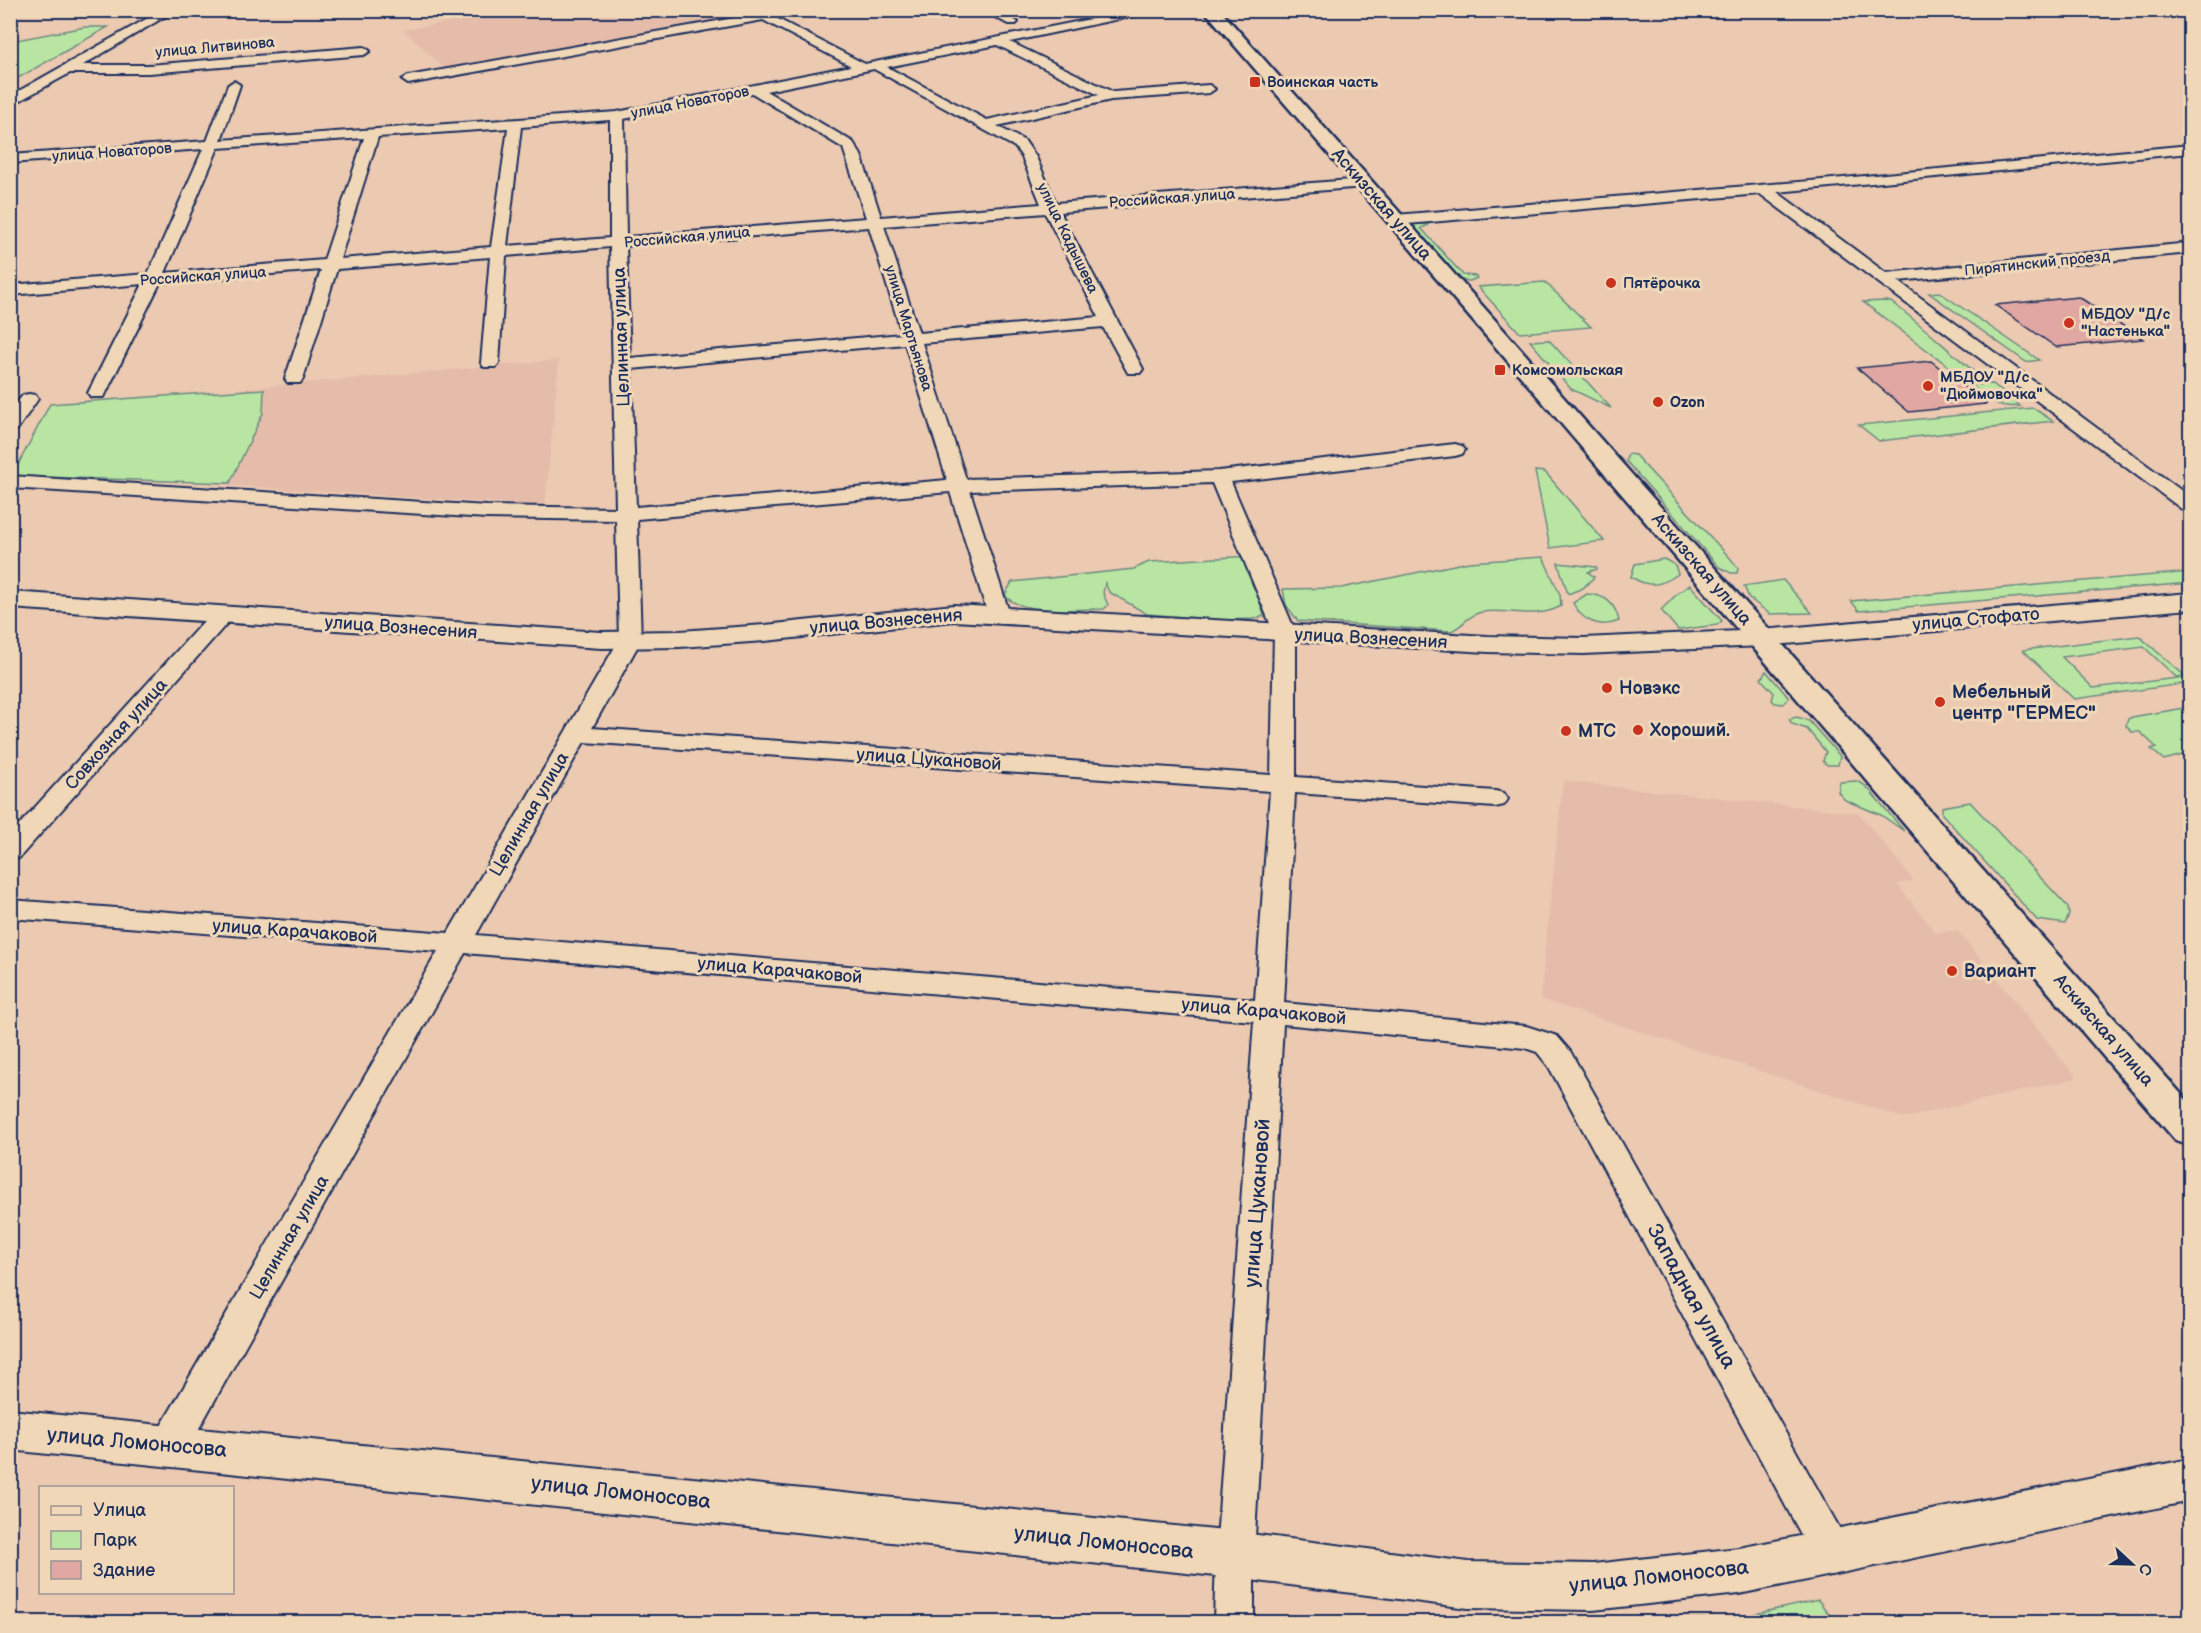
<svg xmlns="http://www.w3.org/2000/svg" width="2201" height="1633" viewBox="0 0 2201 1633" font-family="'Balsamiq Sans',sans-serif">
	<style>
		.built { fill: #e5bcaa }
		.green { fill: #b9e5a3; stroke: #6a8a80; stroke-width: 1.5 }
		.building { fill: #e1a7a2; stroke: #1b2f5e; stroke-width: 1.5 }
		.lines { fill: none; stroke-linecap: round; stroke-linejoin: round }
		.minor-casing { stroke: #1b2f5e; stroke-width: 4 }
		.tertiary-casing { stroke: #1b2f5e; stroke-width: 4 }
		.primary-casing { stroke: #1b2f5e; stroke-width: 5 }
		.minor { fill: #f0d7b8; fill-rule: evenodd }
		.tertiary { fill: #f0d7b8; fill-rule: evenodd }
		.primary { fill: #f0d7b8; fill-rule: evenodd }
		.poi-dot { fill: #c8321e; stroke: #f0d7b8; stroke-width: 2 }
		.labels { text-anchor: middle; stroke-width: 6; stroke-linejoin: round; paint-order: stroke }
		.far-street-label { font-size: 15px; fill: #1b2f5e; stroke: #f0d7b8 }
		.far-poi-label { font-size: 15px; font-weight: bold; fill: #1b2f5e; stroke: #f0d7b8; text-anchor: start }
		.street-label { font-size: 18px; fill: #1b2f5e; stroke: #f0d7b8 }
		.poi-label { font-size: 18px; font-weight: bold; fill: #1b2f5e; stroke: #f0d7b8; text-anchor: start }
		.near-street-label { font-size: 21px; fill: #1b2f5e; stroke: #f0d7b8 }
	</style>
	<rect width="100%" height="100%" fill="#ecc9b1"/>
	<filter id="ink" filterUnits="userSpaceOnUse"><feTurbulence type="fractalNoise" baseFrequency=".0167" numOctaves="2"/><feDisplacementMap in="SourceGraphic" scale="12" xChannelSelector="R" yChannelSelector="G"/><feConvolveMatrix kernelMatrix="1 2 1 2 8 2 1 2 1" color-interpolation-filters="sRGB"/></filter>
	<g filter="url(#ink)">
		<path class="built" d="M493 11H786L447 71 404 30 497 14Z
			M559 360 545 506 208 484 239 389Z
			M1563 781 1859 813 1914 881 1897 884 1936 933 1957 930 2077 1078 1904 1118 1540 999Z"/>
		<path class="green" d="M85 27H108L11 82V41Z
			M1413 223 1429 225 1421 228 1463 275 1475 276 1477 278 1470 281 1456 280 1410 229Z
			M1545 282 1591 327 1520 333 1478 287Z
			M1939 292 2039 360 2026 362 1929 293Z
			M1886 301 1891 302C1923 325 1950 353 1981 377L1968 378 1959 374 1863 302Z
			M1549 340 1611 408 1571 389 1530 341Z
			M1993 384 2020 406C1996 409 1989 399 1971 385Z
			M264 389 263 413 230 483 12 476 50 404Z
			M2033 408 2053 421 1879 441 1859 425Z
			M1628 454 1635 455 1731 559 1738 568 1737 573H1731L1719 567 1626 461Z
			M1535 471 1545 472 1604 541 1550 548Z
			M1251 556C1256 576 1258 596 1264 616L1254 619 1223 620 1147 614 1109 592 1105 583 1103 593 1108 605 1104 609C1082 609 1017 615 1005 595L1012 582 1134 569 1149 562Z
			M1543 557 1560 595 1561 606C1538 620 1506 608 1482 612 1469 614 1462 627 1451 631L1298 621 1286 605 1283 589 1341 588 1469 562Z
			M1664 559 1675 565 1678 574C1661 586 1649 588 1631 577L1635 564Z
			M1558 563 1596 567 1597 569 1588 572 1594 577 1583 588 1568 594Z
			M2190 572V583L1859 611 1851 601Z
			M1783 580 1812 613 1770 614 1749 598 1744 586Z
			M1690 585 1722 621 1717 625 1678 630 1661 610 1678 593Z
			M1587 594C1606 595 1615 603 1619 621 1599 629 1582 621 1573 603Z
			M2139 636 2185 676 2176 677 2144 647 2062 657 2093 688 2186 677 2190 683 2074 699 2023 650Z
			M1766 671 1789 698 1783 704 1775 703 1772 700 1774 693 1761 679Z
			M2190 707V748L2186 749 2182 755 2164 760 2151 749 2156 747 2140 732H2132L2126 726 2128 719 2132 717Z
			M1797 717 1809 721 1840 756 1838 765H1827L1823 761 1826 752 1807 729 1792 724 1789 719Z
			M1857 781 1866 786 1904 831 1881 815 1845 800 1838 792 1840 782Z
			M1970 802 2068 907 2069 915 2065 924 2037 920 1942 814V807Z
			M1818 1600 1835 1622H1566L1737 1618Z"/>
		<path class="building" d="M2079 297 2143 339 2056 347 1995 305Z
			M1931 361 1986 404 1909 412 1857 368Z"/>
		<g class="lines">
			<g class="minor-casing">
				<path id="minor" d="M162 10H176L83 65H149L364 47 370 51 364 55 149 73H70L10 106V96Z
					M780 10H807L776 18 865 64 1136 10H1161L1010 42 1113 92 1209 85 1215 89 1209 93 1111 100 997 126 1025 141 1036 157 1056 203 1364 179 1371 183 1364 187 1060 212 1143 369 1140 373H1128L1103 327 922 343 966 479 1219 471 1455 444 1462 446 1465 450 1462 454 1455 456 1231 482 1296 633V777L1495 791 1504 793 1508 799 1504 805 1495 807 1295 793 1284 1003 1526 1026 1557 1036 1570 1051 1845 1538 1850 1551 1845 1564 1831 1569 1817 1564 1549 1067 1537 1052 1525 1048 1283 1024 1254 1555V1622H1214L1216 1555 1254 1021 465 953 183 1457 170 1462 157 1457 152 1445 157 1433 438 951 10 918V900L448 933 619 640 616 520 487 518 10 488V476L487 506 616 508 610 247 506 256 499 363 496 367H484L481 363 490 257 337 269 303 379 300 383H288L285 379 321 270 160 283 106 393 103 397H91L88 393 143 284 10 295V285L148 274 203 149 10 163V155L207 141 228 85 234 81 240 85 221 140 617 112 851 66 763 20 408 84 402 80 408 76ZM997 45 1099 95 987 120 887 67ZM874 69 1015 147 1022 157 1041 204 881 217 861 155 853 142 766 91ZM752 93 843 148 866 218 626 237 624 119ZM610 120V238L507 246 521 127ZM508 128 491 247 340 259 378 137ZM364 138 324 260 165 273 218 148ZM1045 213 1099 317 919 333 884 226ZM869 227 902 334 630 358 626 246ZM905 344 947 480 636 507 631 369ZM1212 483 1274 633 1271 775 592 728 641 640 637 519 950 492 988 615 991 620 999 622 1007 620 1010 615 970 491ZM584 742 1270 791 1255 1000 476 935Z
					M982 10H997L1018 22 1016 24H1008Z
					M2190 145V153L1777 192 1886 273 2190 243V253L1898 281 2190 497V512L2183 510 1760 194 1395 225 1387 220 1395 215 1822 180Z
					M29 394 35 395 38 399 17 430 10 431V412L23 395Z
					M221 609 229 611 232 616 229 621 19 858 10 860V835L213 611Z"/>
			</g>
			<g class="tertiary-casing">
				<path id="tertiary" d="M10 592 601 632 680 631 765 625 954 605 1488 636 1583 638 1762 630 2190 593V609L1762 646 1583 654 1488 652 954 621 765 641 680 647 601 648 10 608Z
					M10 1410 1235 1532 1468 1562 1593 1564 1739 1548 2190 1459V1501L1739 1594 1593 1610 1468 1608 1235 1578 10 1450Z"/>
			</g>
			<g class="primary-casing">
				<path id="primary" d="M1204 10H1220L2190 1104V1145L2176 1141 1493 344Z"/>
			</g>
			<use href="#minor" class="minor"/>
			<use href="#tertiary" class="tertiary"/>
			<use href="#primary" class="primary"/>
		</g>
	</g>
	<g class="poi-dot">
		<rect x="1249" y="76" width="12" height="12" rx="3"/>
		<circle cx="1611" cy="283" r="6"/>
		<circle cx="2069" cy="323" r="6"/>
		<rect x="1494" y="364" width="12" height="12" rx="3"/>
		<circle cx="1928" cy="386" r="6"/>
		<circle cx="1658" cy="402" r="6"/>
		<circle cx="1607" cy="688" r="6"/>
		<circle cx="1940" cy="702" r="6"/>
		<circle cx="1638" cy="730" r="6"/>
		<circle cx="1566" cy="731" r="6"/>
		<circle cx="1952" cy="971" r="6"/>
	</g>
	<g class="labels">
		<g class="far-street-label">
			<text transform="translate(215 47) rotate(-5)" y="5">улица Литвинова</text>
			<text transform="translate(690 102) rotate(-11)" y="5">улица Новаторов</text>
			<text transform="translate(112 152) rotate(-4)" y="5">улица Новаторов</text>
			<text transform="translate(1172 198) rotate(-4)" y="5">Российская улица</text>
			<text transform="translate(687 237) rotate(-5)" y="5">Российская улица</text>
			<text transform="translate(1068 238) rotate(64)" y="5">улица Кадышева</text>
			<text transform="translate(2037 263) rotate(-6)" y="5">Пирятинский проезд</text>
			<text transform="translate(203 276) rotate(-4)" y="5">Российская улица</text>
			<text transform="translate(909 328) rotate(73)" y="5">улица Мартьянова</text>
		</g>
		<g class="far-poi-label">
			<text x="1267" y="87">Воинская часть</text>
			<text x="1623" y="288">Пятёрочка</text>
			<text x="2081" y="319">МБДОУ "Д/с<tspan x="2081" dy="17">"Настенька"</tspan></text>
			<text x="1512" y="375">Комсомольская</text>
			<text x="1940" y="382">МБДОУ "Д/с<tspan x="1940" dy="17">"Дюймовочка"</tspan></text>
			<text x="1670" y="407">Ozon</text>
		</g>
		<g class="street-label">
			<text transform="translate(1382 204) rotate(49)" y="6">Аскизская улица</text>
			<text transform="translate(621 337) rotate(-92)" y="6">Целинная улица</text>
			<text transform="translate(1702 569) rotate(49)" y="6">Аскизская улица</text>
			<text transform="translate(1976 619) rotate(-5)" y="6">улица Стофато</text>
			<text transform="translate(886 621) rotate(-5)" y="6">улица Вознесения</text>
			<text transform="translate(401 627) rotate(4)" y="6">улица Вознесения</text>
			<text transform="translate(1371 638) rotate(3)" y="6">улица Вознесения</text>
			<text transform="translate(116 734) rotate(-48)" y="6">Совхозная улица</text>
			<text transform="translate(929 759) rotate(4)" y="6">улица Цукановой</text>
			<text transform="translate(529 814) rotate(-60)" y="6">Целинная улица</text>
			<text transform="translate(295 931) rotate(4)" y="6">улица Карачаковой</text>
			<text transform="translate(780 970) rotate(5)" y="6">улица Карачаковой</text>
			<text transform="translate(1264 1011) rotate(5)" y="6">улица Карачаковой</text>
			<text transform="translate(2104 1030) rotate(49)" y="6">Аскизская улица</text>
			<text transform="translate(289 1237) rotate(-60)" y="6">Целинная улица</text>
		</g>
		<g class="poi-label">
			<text x="1619" y="694">Новэкс</text>
			<text x="1952" y="698">Мебельный<tspan x="1952" dy="21">центр "ГЕРМЕС"</tspan></text>
			<text x="1650" y="736">Хороший.</text>
			<text x="1578" y="737">МТС</text>
			<text x="1964" y="977">Вариант</text>
		</g>
		<g class="near-street-label">
			<text transform="translate(1257 1203) rotate(-86)" y="7">улица Цукановой</text>
			<text transform="translate(1692 1296) rotate(61)" y="7">Западная улица</text>
			<text transform="translate(137 1442) rotate(5)" y="7">улица Ломоносова</text>
			<text transform="translate(621 1492) rotate(6)" y="7">улица Ломоносова</text>
			<text transform="translate(1104 1542) rotate(6)" y="7">улица Ломоносова</text>
			<text transform="translate(1659 1576) rotate(-6)" y="7">улица Ломоносова</text>
		</g>
	</g>
	<rect width="2201" height="1633" fill="none" stroke="#f0d7b8" stroke-width="36"/>
	<rect x="18" y="18" width="2165" height="1597" fill="none" stroke="#1b2f5e" stroke-width="2" filter="url(#ink)"/>
	<rect x="39" y="1486" width="195" height="108" fill="#f0d7b8" stroke="#9b9494" stroke-width="1.5"/>
	<rect x="51" y="1506" width="30" height="9" fill="#f0d7b8" stroke="#9b9494" stroke-width="1.5"/>
	<text x="93" y="1516" font-size="18" fill="#1b2f5e">Улица</text>
	<rect x="51" y="1531" width="30" height="18" fill="#b9e5a3" stroke="#9b9494" stroke-width="1.5"/>
	<text x="93" y="1546" font-size="18" fill="#1b2f5e">Парк</text>
	<rect x="51" y="1561" width="30" height="18" fill="#e1a7a2" stroke="#9b9494" stroke-width="1.5"/>
	<text x="93" y="1576" font-size="18" fill="#1b2f5e">Здание</text>
	<g transform="translate(2132 1564) rotate(112)" stroke="#f0d7b8" stroke-width="4.5" paint-order="stroke">
	<path d="M0-4.5L10 22L0 15L-10 22Z" fill="#1b2f5e"/>
	<text y="-9" font-size="16" font-weight="bold" text-anchor="middle" fill="#1b2f5e">С</text>
	</g>
</svg>
